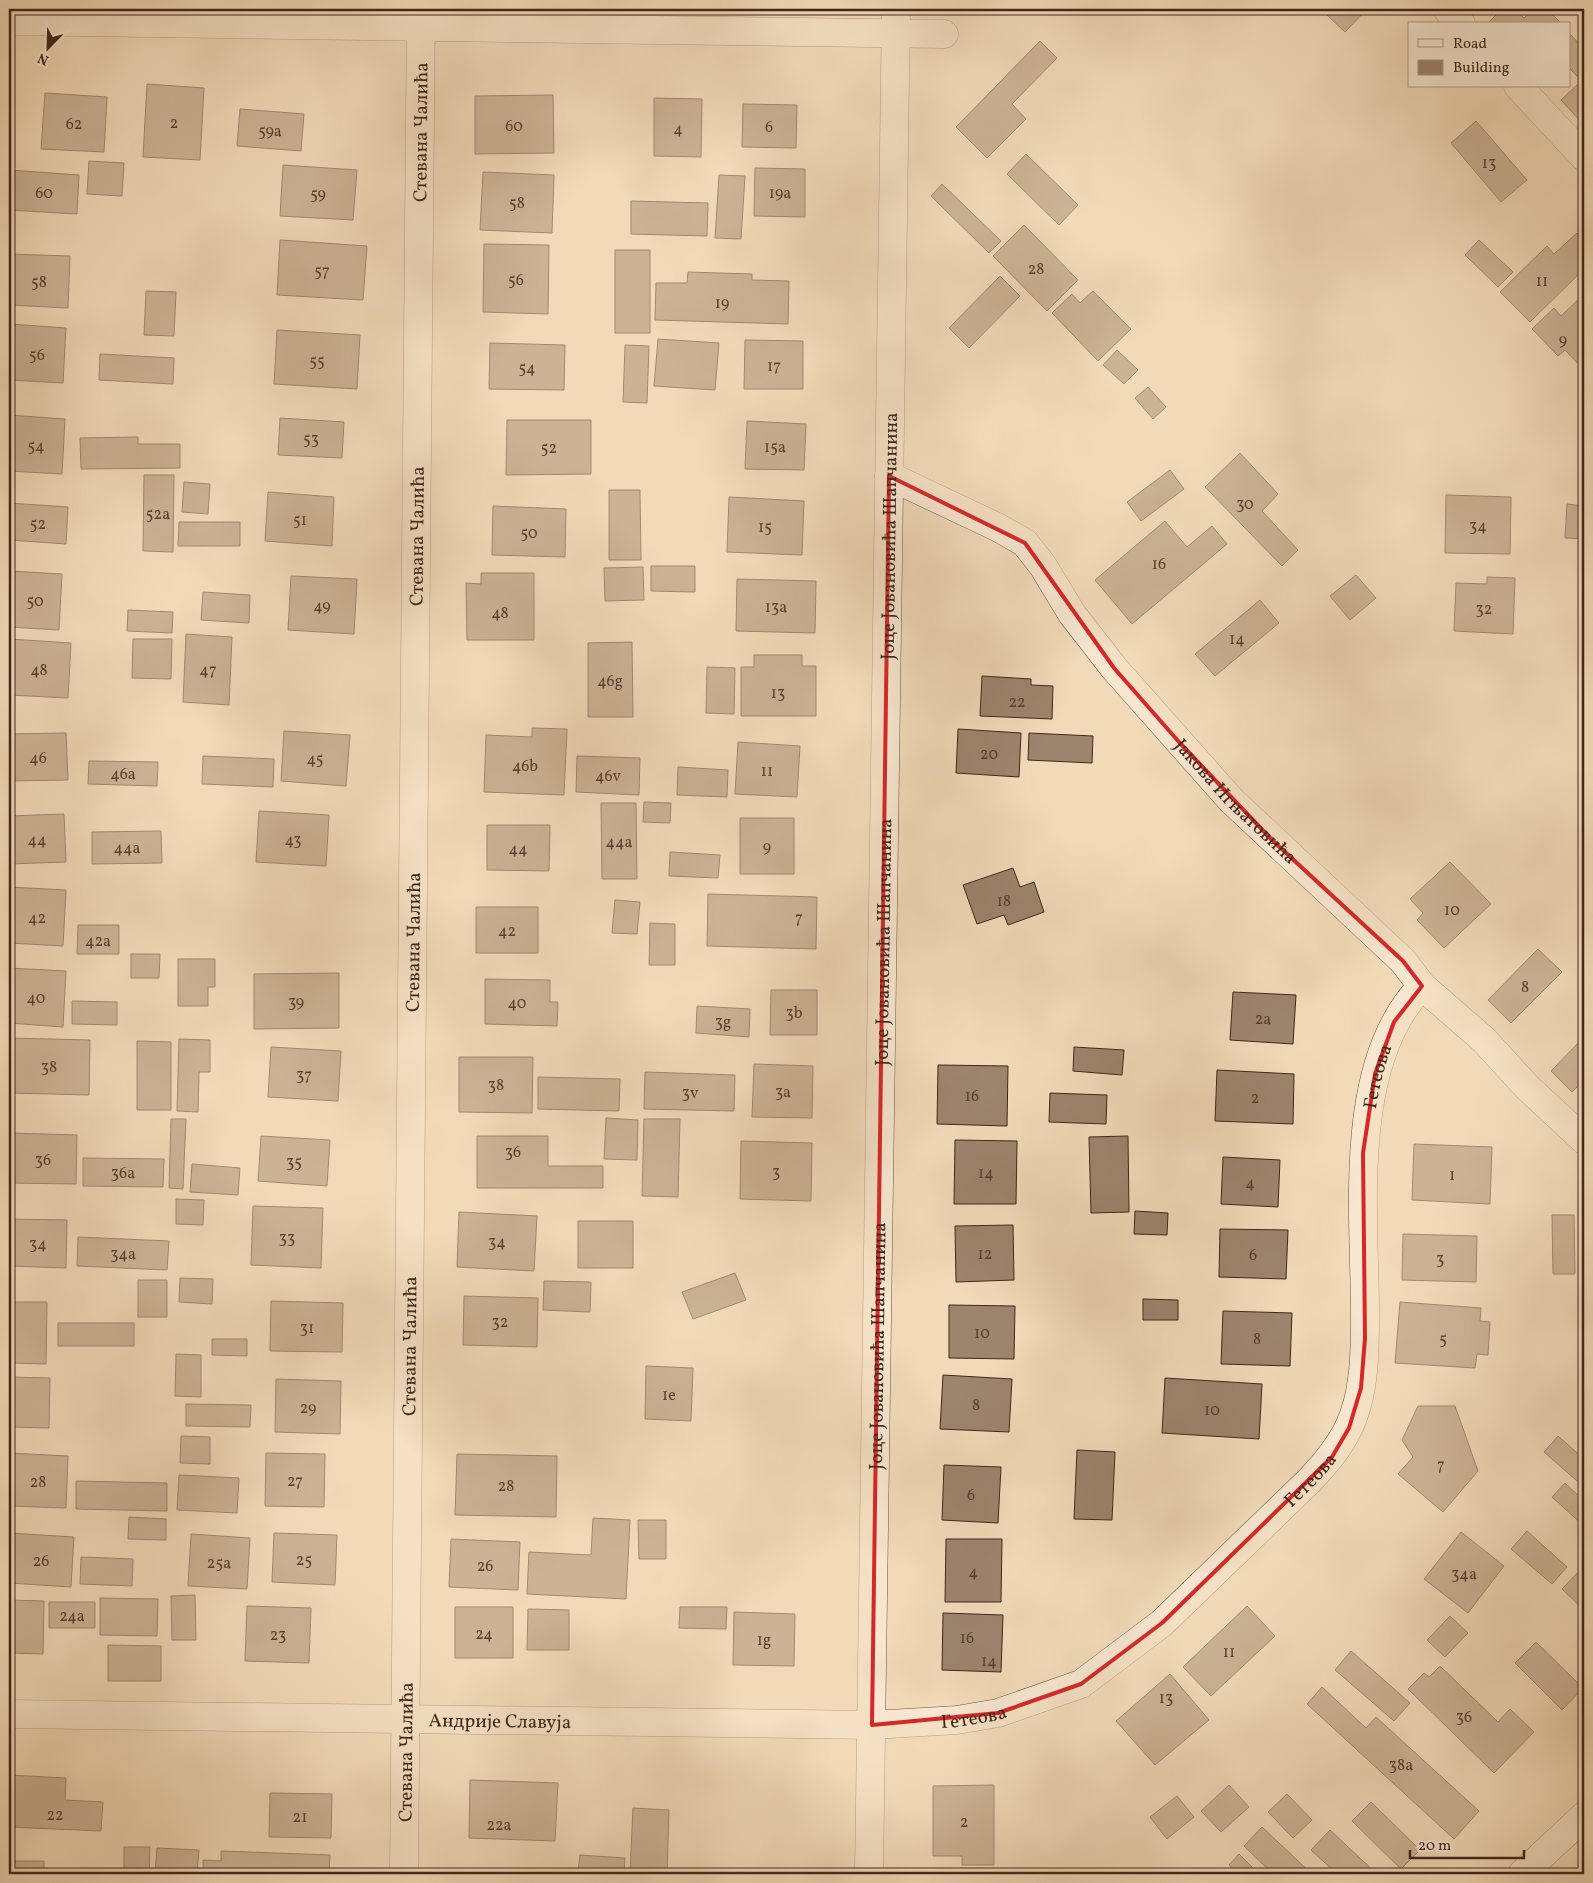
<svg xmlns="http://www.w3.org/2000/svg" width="1593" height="1883" viewBox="0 0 1593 1883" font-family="Vollkorn,serif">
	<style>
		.building { fill: #9d846d; stroke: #41261c }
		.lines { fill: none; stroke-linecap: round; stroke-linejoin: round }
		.street-casing { stroke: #6d5343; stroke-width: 29 }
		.secondary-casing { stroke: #41261c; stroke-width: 29 }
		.street { stroke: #f7e7d1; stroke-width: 28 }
		.secondary { stroke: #f7e7d1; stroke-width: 28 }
		.marked { fill: none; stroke: #d62828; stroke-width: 4; stroke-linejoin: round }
		.labels { text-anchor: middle; stroke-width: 4; stroke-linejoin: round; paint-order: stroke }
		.number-label { font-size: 16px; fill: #583e30 }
		.street-label { font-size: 19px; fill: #41261c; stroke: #f7e7d1 }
	</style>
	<rect width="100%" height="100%" fill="#f2dab8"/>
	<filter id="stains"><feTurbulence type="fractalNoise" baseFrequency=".004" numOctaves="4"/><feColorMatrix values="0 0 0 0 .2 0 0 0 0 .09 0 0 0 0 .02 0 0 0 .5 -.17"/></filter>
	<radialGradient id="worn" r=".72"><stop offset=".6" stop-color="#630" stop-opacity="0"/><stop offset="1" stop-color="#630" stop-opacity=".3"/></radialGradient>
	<path class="building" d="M1331 9H1367L1345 32 1326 14Z
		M1502 9H1514L1524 18 1533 9H1547L1562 24H1487Z
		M1569 33 1584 49 1583 82 1569 68Z
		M1040 41 1057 58 1012 104 1026 119 987 158 956 127Z
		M147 84 204 88 200 160 143 157Z
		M1578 84 1584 90V125L1561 100Z
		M45 93 107 97 104 152 41 149Z
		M553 95 554 153 475 154V96Z
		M654 98 702 99 701 157 654 156Z
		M743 104 797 105 796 148 742 147Z
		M240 109 304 114 301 151 237 146Z
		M1476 121 1527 180 1501 202 1451 143Z
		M1026 154 1078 205 1059 225 1007 174Z
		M89 161 124 163 122 196 87 194Z
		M283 165 357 170 353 220 280 216Z
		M755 168 805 169V217L754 216Z
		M9 170 79 175 77 214 9 210Z
		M483 172 554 175 552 233 480 230Z
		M719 175 745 176 741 239 715 238Z
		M942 184 1001 241 989 253 931 196Z
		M631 201 708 203 707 236 631 234Z
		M1024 225 1078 280 1047 311 993 256Z
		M1577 233 1584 240V269L1530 322 1500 292 1547 246 1554 254Z
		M280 240 367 246 363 300 277 295Z
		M1479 240 1513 272 1498 287 1465 255Z
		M484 244 549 245 548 314 483 312Z
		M615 250H650V333H615Z
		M9 254 70 256 68 308 9 305Z
		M688 272 752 274V280L789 281 788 324 655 320 656 283H687Z
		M1000 276 1020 296 969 348 949 328Z
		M146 291 176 292 174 336 144 335Z
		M1093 291 1131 329 1098 361 1052 313 1072 294 1080 303Z
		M1581 297 1584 300 1583 369 1565 350 1558 356 1532 329 1554 308 1561 316Z
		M9 324 66 328 63 383 9 380Z
		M277 330 360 335 357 389 274 384Z
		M658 339 719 343 715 390 654 386Z
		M745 340 803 341V389H744Z
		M490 343 565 345 564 390 489 389Z
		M625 345 649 346 647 403 623 402Z
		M1117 350 1138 370 1124 384 1103 365Z
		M100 354 174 358 173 384 99 380Z
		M1148 387 1166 407 1153 419 1135 398Z
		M9 415 65 419 62 474 9 471Z
		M280 418 344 422 342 458 278 455Z
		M507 420H591V474L506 475Z
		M747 421 806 424 804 470 745 469Z
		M138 437V444H180V468L81 469 80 438Z
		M1240 453 1278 494 1262 511 1298 550 1282 566 1205 487Z
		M1170 470 1184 489 1141 521 1127 502Z
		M144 475H174L173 552 143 551Z
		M184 482 210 484 208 514 182 512Z
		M609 490H640L641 560H609Z
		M268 492 334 497 332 546 265 541Z
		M1446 495 1511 497 1510 554 1445 553Z
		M729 497 804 501 802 555 727 552Z
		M9 503 68 507 66 544 9 540Z
		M1567 504 1584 506V539L1565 538Z
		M493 506 566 509 565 557 492 555Z
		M1165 521 1187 547 1212 526 1227 544 1132 624 1095 580Z
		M179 522H240V546H178Z
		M651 566H695V592L651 591Z
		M643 567 644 600 605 601 604 568Z
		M9 571 62 574 59 630 9 627Z
		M481 573H534V640H467L466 583 481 584Z
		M1356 575 1376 598 1350 620 1330 596Z
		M291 576 357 579 354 634 288 630Z
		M1487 577 1515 578 1513 634 1454 631 1456 583 1487 584Z
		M737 579 816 581 815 633 736 631Z
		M203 592 250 595 249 623 201 620Z
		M1260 600 1279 623 1215 676 1195 654Z
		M128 610 173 612 172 633 127 631Z
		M186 634 232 637 229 705 183 702Z
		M9 639 71 643 68 698 9 695Z
		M133 639H172L171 679 132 678Z
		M632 642 633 717H588V643Z
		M754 655H802V666H816V716H741V667H754Z
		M707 667 735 668 734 714 706 713Z
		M982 676 1031 679V685L1053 686 1052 719 980 716Z
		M532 728 567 729 564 795 484 792 486 735 532 737Z
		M958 729 1021 733 1019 777 956 773Z
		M284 731 350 735 346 786 281 781Z
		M66 733 68 780 9 781V734Z
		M1029 733 1093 736 1092 763 1028 760Z
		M738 742 800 746 797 797 735 794Z
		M203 756 274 759 273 787 202 784Z
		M577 756 640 758 639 795 576 792Z
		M89 761 158 762 157 786 88 784Z
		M678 767 728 770 727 797 677 795Z
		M644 802 671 803 670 823 643 822Z
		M601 803H636L637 879H602Z
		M259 811 329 815 326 866 256 862Z
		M64 814 66 862 9 864V816Z
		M740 818H794V874H740Z
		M487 825H550L549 871 487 870Z
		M161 831 162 863 92 864V832Z
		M670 852 720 855 718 878 669 876Z
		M1450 862 1491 904 1444 948 1417 920 1423 913 1410 899Z
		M1013 868 1020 887 1034 882 1044 912 1008 925 1004 915 977 924 963 885Z
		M9 887 66 890 63 946 9 943Z
		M708 894 817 897 816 949 707 946Z
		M615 900 640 902 637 934 612 933Z
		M476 907H538V953H476Z
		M650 923 675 924V965H649Z
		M78 925H119V954H77Z
		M1538 949 1562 972 1511 1023 1488 1000Z
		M131 954H160L159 978H131Z
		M178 959H215V987H208V1006H178Z
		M9 968 66 971 63 1027 9 1023Z
		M339 973V1028L254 1029V974Z
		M485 979 550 980V1002H558L557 1026 485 1024Z
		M771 990H817V1035H770Z
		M1233 992 1296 995 1293 1044 1230 1040Z
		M72 1001 117 1002V1025L72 1024Z
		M697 1006 750 1009 749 1037 696 1033Z
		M1584 1037V1080L1572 1092 1551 1071Z
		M9 1038 90 1040 89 1095 9 1093Z
		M179 1039 210 1040V1072H199L198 1112 177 1111Z
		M137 1041 171 1042V1110H137Z
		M271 1047 341 1051 338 1101 268 1097Z
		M1074 1047 1124 1050 1122 1075 1073 1071Z
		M459 1057H533L532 1113 459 1112Z
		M754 1064 813 1066 812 1118 752 1117Z
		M938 1065 1008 1066 1007 1126 937 1124Z
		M1217 1070 1294 1074 1293 1124 1215 1121Z
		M645 1072 735 1075 734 1111 644 1109Z
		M538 1077 620 1079 619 1111 538 1109Z
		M1050 1093 1107 1095 1106 1124 1049 1122Z
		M606 1118 638 1120 637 1160 604 1159Z
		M171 1119H186L183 1189 169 1188Z
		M644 1119H680L678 1197 642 1196Z
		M9 1133 77 1135 76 1184 9 1183Z
		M261 1136 330 1140 327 1186 258 1181Z
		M477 1136H548V1166H603V1188H477Z
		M1128 1136 1129 1212 1091 1213 1089 1137Z
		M955 1140 1017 1141 1016 1204H954Z
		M741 1141 812 1143 811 1201 740 1199Z
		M1414 1144 1492 1147 1490 1204 1412 1200Z
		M1223 1157 1280 1160 1278 1207 1221 1204Z
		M83 1158 164 1159 163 1187 83 1186Z
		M192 1164 240 1168 238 1195 190 1192Z
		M176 1199 204 1200 203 1225 176 1224Z
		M253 1206 323 1208 321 1268 251 1265Z
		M1135 1211 1168 1213 1167 1235 1134 1234Z
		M459 1212 537 1216 534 1271 457 1267Z
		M1552 1215H1574L1575 1274H1553Z
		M9 1219 67 1220 66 1268 9 1266Z
		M578 1221H633V1268H578Z
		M1013 1225 1014 1280 956 1282 955 1226Z
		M1220 1229 1288 1230 1286 1279 1219 1277Z
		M1403 1234 1477 1236 1476 1282 1402 1280Z
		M78 1237 169 1241 167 1270 77 1266Z
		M735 1273 746 1300 693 1319 682 1292Z
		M180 1278 213 1279 212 1304 179 1302Z
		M138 1280H167V1317H138Z
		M544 1281 591 1282 590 1312 543 1310Z
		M464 1296 538 1298 537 1347 463 1345Z
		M1143 1299 1178 1300V1320H1143Z
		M271 1301 343 1303 342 1352 270 1351Z
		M9 1302H47L46 1364 9 1363Z
		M1400 1302 1481 1308 1480 1321 1490 1322 1488 1355 1477 1354 1475 1368 1395 1363Z
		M949 1305 1015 1306 1014 1359 949 1358Z
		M1223 1311 1292 1313 1290 1366 1221 1364Z
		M58 1323H134V1346H58Z
		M212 1339H247V1356L212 1355Z
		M176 1354 201 1355V1397L175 1396Z
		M646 1366 693 1368 691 1421 645 1419Z
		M943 1375 1012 1379 1009 1432 940 1429Z
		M9 1377 50 1378 49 1428 9 1427Z
		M1165 1378 1262 1384 1259 1439 1162 1433Z
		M276 1379 341 1381 340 1434 275 1432Z
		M186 1404 251 1405 250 1427 186 1426Z
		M1418 1406H1455L1478 1471 1443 1512 1398 1474 1413 1457 1402 1440Z
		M181 1436 210 1437V1464L180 1463Z
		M1558 1436 1584 1459V1487L1544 1452Z
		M1077 1450 1115 1452 1112 1520 1074 1519Z
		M9 1453 68 1456 66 1508 9 1506Z
		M266 1453 325 1454 324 1507 265 1506Z
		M457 1454 557 1456 556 1517 455 1515Z
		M944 1465 1001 1467 998 1523 942 1520Z
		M179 1475 239 1478 237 1513 177 1510Z
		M76 1481 167 1483V1511L76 1509Z
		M1565 1483 1584 1501V1526L1552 1497Z
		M129 1517 166 1519V1540L128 1539Z
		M593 1518 630 1520 626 1599 527 1594 529 1552 591 1555Z
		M638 1520H666V1559H639Z
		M1527 1531 1567 1567 1552 1584 1511 1549Z
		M1461 1532 1504 1566 1468 1613 1424 1579Z
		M9 1533 74 1537 71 1587 9 1583Z
		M274 1533 337 1535 335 1585 272 1582Z
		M191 1534 250 1538 247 1589 188 1586Z
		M451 1539 520 1542 518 1590 449 1587Z
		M946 1539H1002L1001 1602H945Z
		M81 1557 133 1559 132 1586 80 1584Z
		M1584 1566V1610L1562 1589Z
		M195 1595 196 1640H172L171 1596Z
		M100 1598 158 1599 157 1636 100 1635Z
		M9 1600 44 1601 43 1654 9 1653Z
		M49 1602H95V1628H49Z
		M247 1606 311 1608 309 1663 245 1661Z
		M1247 1606 1275 1636 1211 1696 1183 1667Z
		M455 1607H513V1658H455Z
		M680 1607H727L726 1629 679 1628Z
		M528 1609 569 1610V1650H527Z
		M734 1612 795 1614 794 1666 733 1665Z
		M943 1613 1003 1615 1001 1672 942 1670Z
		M1450 1616 1468 1633 1445 1657 1427 1640Z
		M1536 1642 1583 1688 1562 1710 1515 1663Z
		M108 1645 161 1646V1681H108Z
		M1351 1651 1410 1703 1394 1721 1335 1670Z
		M1440 1666 1498 1722 1510 1709 1534 1732 1494 1773 1408 1689 1424 1673 1429 1677Z
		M1170 1674 1209 1720 1155 1765 1116 1721Z
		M1322 1687 1366 1728 1376 1717 1479 1811 1454 1839 1307 1704Z
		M9 1775 66 1778 65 1800 103 1802 101 1831 9 1827Z
		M470 1780 558 1783 555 1841 469 1838Z
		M994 1785V1865H962V1856H933V1786Z
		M1229 1785 1249 1807 1221 1832 1201 1811Z
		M270 1793 332 1794 331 1838 269 1837Z
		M1287 1794 1312 1820 1293 1838 1268 1812Z
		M1177 1796 1194 1817 1167 1839 1150 1817Z
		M1371 1802 1420 1850 1401 1869 1352 1821Z
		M633 1808 669 1810 667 1874H630Z
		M1262 1827 1312 1874H1273L1244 1846Z
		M1330 1830 1377 1874H1337L1311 1850Z
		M124 1847H150L149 1874H124Z
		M157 1848 199 1850 197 1874H155Z
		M221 1851 330 1855 329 1874H203V1860L221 1861Z
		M1239 1854 1259 1874H1239L1229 1865Z
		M580 1855 625 1858 624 1874 578 1872Z
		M9 1861H44V1874H9Z
		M459 1871 545 1873V1874H459Z"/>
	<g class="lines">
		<g class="street-casing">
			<g id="street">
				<path d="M1447 9 1461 24"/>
				<path d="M9 21 944 34"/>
				<path d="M1518 86 1584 157"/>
				<path id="s1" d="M889 476 997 527 1025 543 1043 566 1072 614 1114 668 1231 800 1403 961 1422 986 1484 1040 1527 1087 1584 1140"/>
				<path id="s2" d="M9 1714 872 1725 957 1720 998 1713 1081 1684 1162 1623 1310 1480C1325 1464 1338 1449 1348 1429 1366 1393 1365 1346 1365 1306 1364 1209 1348 1061 1422 986"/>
				<path id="s3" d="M404 1874 421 9"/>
				<path id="s4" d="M869 1874 896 9"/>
			</g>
		</g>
		<g class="secondary-casing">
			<path id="secondary" d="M1522 1874 1584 1816"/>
		</g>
		<use href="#street" class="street"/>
		<use href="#secondary" class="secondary"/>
	</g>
	<path d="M0 0H1593V1883H0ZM889 476 1025 543 1114 668 1179 742 1272 840 1403 961 1422 986 1394 1022 1375 1074 1363 1153 1365 1338 1361 1388 1349 1428 1332 1457 1162 1623 1081 1684 998 1713 872 1725Z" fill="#f2dab8" fill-opacity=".55" fill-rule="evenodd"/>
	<path class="marked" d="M889 476 1025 543 1114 668 1179 742 1272 840 1403 961 1422 986 1394 1022 1375 1074 1363 1153 1365 1338 1361 1388 1349 1428 1332 1457 1162 1623 1081 1684 998 1713 872 1725Z"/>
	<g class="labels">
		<g class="number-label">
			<text x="174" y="128">2</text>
			<text x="74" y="129">62</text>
			<text x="514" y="131">60</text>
			<text x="769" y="132">6</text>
			<text x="678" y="134">4</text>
			<text x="270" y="136">59a</text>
			<text x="1489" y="168">13</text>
			<text x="44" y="198">60</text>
			<text x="780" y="198">19a</text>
			<text x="318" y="199">59</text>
			<text x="517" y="208">58</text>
			<text x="1036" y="274">28</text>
			<text x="322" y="276">57</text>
			<text x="516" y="285">56</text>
			<text x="1542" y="286">11</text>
			<text x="39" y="287">58</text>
			<text x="722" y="308">19</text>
			<text x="1563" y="345">9</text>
			<text x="37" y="360">56</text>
			<text x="317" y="366">55</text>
			<text x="774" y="371">17</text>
			<text x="527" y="373">54</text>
			<text x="311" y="444">53</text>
			<text x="36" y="451">54</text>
			<text x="775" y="452">15a</text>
			<text x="549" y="453">52</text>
			<text x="1245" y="509">30</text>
			<text x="158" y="519">52a</text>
			<text x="300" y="525">51</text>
			<text x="38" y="529">52</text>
			<text x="1478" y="531">34</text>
			<text x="765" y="532">15</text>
			<text x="529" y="538">50</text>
			<text x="1159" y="569">16</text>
			<text x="35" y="606">50</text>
			<text x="322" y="611">49</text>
			<text x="776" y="612">13a</text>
			<text x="1484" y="614">32</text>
			<text x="500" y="618">48</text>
			<text x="1237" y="644">14</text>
			<text x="39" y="675">48</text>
			<text x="208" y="675">47</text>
			<text x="610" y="686">46g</text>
			<text x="778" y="698">13</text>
			<text x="1017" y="707">22</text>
			<text x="989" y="759">20</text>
			<text x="38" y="763">46</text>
			<text x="315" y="764">45</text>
			<text x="525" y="771">46b</text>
			<text x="767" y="776">11</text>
			<text x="123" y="779">46a</text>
			<text x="608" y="781">46v</text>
			<text x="37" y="845">44</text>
			<text x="293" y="845">43</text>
			<text x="619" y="847">44a</text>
			<text x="767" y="852">9</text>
			<text x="127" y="853">44a</text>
			<text x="518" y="854">44</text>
			<text x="1004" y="906">18</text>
			<text x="1452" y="915">10</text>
			<text x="37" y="923">42</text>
			<text x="799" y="923">7</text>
			<text x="507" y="936">42</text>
			<text x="98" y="946">42a</text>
			<text x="1525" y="992">8</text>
			<text x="36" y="1003">40</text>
			<text x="296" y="1007">39</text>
			<text x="517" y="1008">40</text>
			<text x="794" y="1018">3b</text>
			<text x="1263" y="1024">2a</text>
			<text x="723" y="1027">3g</text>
			<text x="49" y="1072">38</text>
			<text x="304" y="1080">37</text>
			<text x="496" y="1090">38</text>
			<text x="783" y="1097">3a</text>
			<text x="690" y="1098">3v</text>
			<text x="972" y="1101">16</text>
			<text x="1255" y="1103">2</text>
			<text x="513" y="1157">36</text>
			<text x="43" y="1165">36</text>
			<text x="294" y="1167">35</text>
			<text x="776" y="1177">3</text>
			<text x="123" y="1178">36a</text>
			<text x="986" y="1178">14</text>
			<text x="1452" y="1180">1</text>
			<text x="1250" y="1188">4</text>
			<text x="287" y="1243">33</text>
			<text x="497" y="1247">34</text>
			<text x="38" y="1249">34</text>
			<text x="123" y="1259">34a</text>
			<text x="985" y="1259">12</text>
			<text x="1253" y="1260">6</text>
			<text x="1440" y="1264">3</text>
			<text x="500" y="1327">32</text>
			<text x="307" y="1333">31</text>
			<text x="982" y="1338">10</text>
			<text x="1257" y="1344">8</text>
			<text x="1443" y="1344">5</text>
			<text x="669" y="1400">1e</text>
			<text x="976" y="1410">8</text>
			<text x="308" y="1413">29</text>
			<text x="1212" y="1415">10</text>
			<text x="1441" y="1470">7</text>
			<text x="295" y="1486">27</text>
			<text x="38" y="1487">28</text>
			<text x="506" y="1491">28</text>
			<text x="971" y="1500">6</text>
			<text x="304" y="1565">25</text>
			<text x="41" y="1566">26</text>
			<text x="219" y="1568">25a</text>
			<text x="485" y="1571">26</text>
			<text x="973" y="1577">4</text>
			<text x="1464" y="1579">34a</text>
			<text x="72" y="1621">24a</text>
			<text x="484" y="1639">24</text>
			<text x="278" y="1640">23</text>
			<text x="967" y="1643">16</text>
			<text x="764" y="1645">1g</text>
			<text x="1229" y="1657">11</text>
			<text x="989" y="1666">14</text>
			<text x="1166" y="1703">13</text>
			<text x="1464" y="1722">36</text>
			<text x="1401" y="1770">38a</text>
			<text x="55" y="1820">22</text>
			<text x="300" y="1822">21</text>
			<text x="964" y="1827">2</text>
			<text x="499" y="1830">22a</text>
		</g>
		<g class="street-label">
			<text dy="7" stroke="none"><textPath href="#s3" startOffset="1742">Стевана Чалића</textPath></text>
			<text dy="7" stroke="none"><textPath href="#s3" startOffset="1338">Стевана Чалића</textPath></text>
			<text dy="7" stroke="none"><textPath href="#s4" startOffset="1338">Јоце Јовановића Шапчанина</textPath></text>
			<text dy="7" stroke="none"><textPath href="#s1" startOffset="486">Јакова Игњатовића</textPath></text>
			<text dy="7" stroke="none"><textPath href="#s3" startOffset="932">Стевана Чалића</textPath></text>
			<text dy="7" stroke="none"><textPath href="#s4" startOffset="932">Јоце Јовановића Шапчанина</textPath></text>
			<text dy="7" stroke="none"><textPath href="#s2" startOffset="1805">Гетеова</textPath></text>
			<text dy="7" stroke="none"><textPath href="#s3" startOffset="528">Стевана Чалића</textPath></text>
			<text dy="7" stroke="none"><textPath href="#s4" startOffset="528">Јоце Јовановића Шапчанина</textPath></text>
			<text dy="7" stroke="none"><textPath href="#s2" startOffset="1385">Гетеова</textPath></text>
			<text dy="7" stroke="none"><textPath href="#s2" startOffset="965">Гетеова</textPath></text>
			<text dy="7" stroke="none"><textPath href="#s2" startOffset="491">Андрије Славуја</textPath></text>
			<text dy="7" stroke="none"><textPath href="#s3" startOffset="122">Стевана Чалића</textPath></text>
		</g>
	</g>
	<rect width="1593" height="1883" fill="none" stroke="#f2dab8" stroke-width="30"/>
	<rect x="10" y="10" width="1573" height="1863" fill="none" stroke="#41261c" stroke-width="2.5"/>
	<rect x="15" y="15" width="1563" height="1853" fill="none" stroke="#41261c"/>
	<rect x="1408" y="22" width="162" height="65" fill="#f7e7d1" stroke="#ae9a89"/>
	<rect x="1418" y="39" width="25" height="8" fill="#f7e7d1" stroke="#ae9a89"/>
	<text x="1453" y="48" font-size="15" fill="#41261c">Road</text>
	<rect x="1418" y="60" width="25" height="15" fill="#9d846d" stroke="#ae9a89"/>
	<text x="1453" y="72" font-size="15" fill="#41261c">Building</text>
	<g transform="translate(48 48) rotate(203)" stroke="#f7e7d1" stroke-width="4" paint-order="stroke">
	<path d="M0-4L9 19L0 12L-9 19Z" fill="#41261c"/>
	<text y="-8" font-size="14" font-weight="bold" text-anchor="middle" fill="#41261c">N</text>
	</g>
	<path d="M1410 1850v8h114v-8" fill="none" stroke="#41261c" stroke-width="2.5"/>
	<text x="1418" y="1850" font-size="15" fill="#41261c" stroke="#f7e7d1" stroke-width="4" paint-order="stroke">20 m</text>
	<rect width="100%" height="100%" filter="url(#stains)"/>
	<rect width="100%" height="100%" fill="url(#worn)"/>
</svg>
